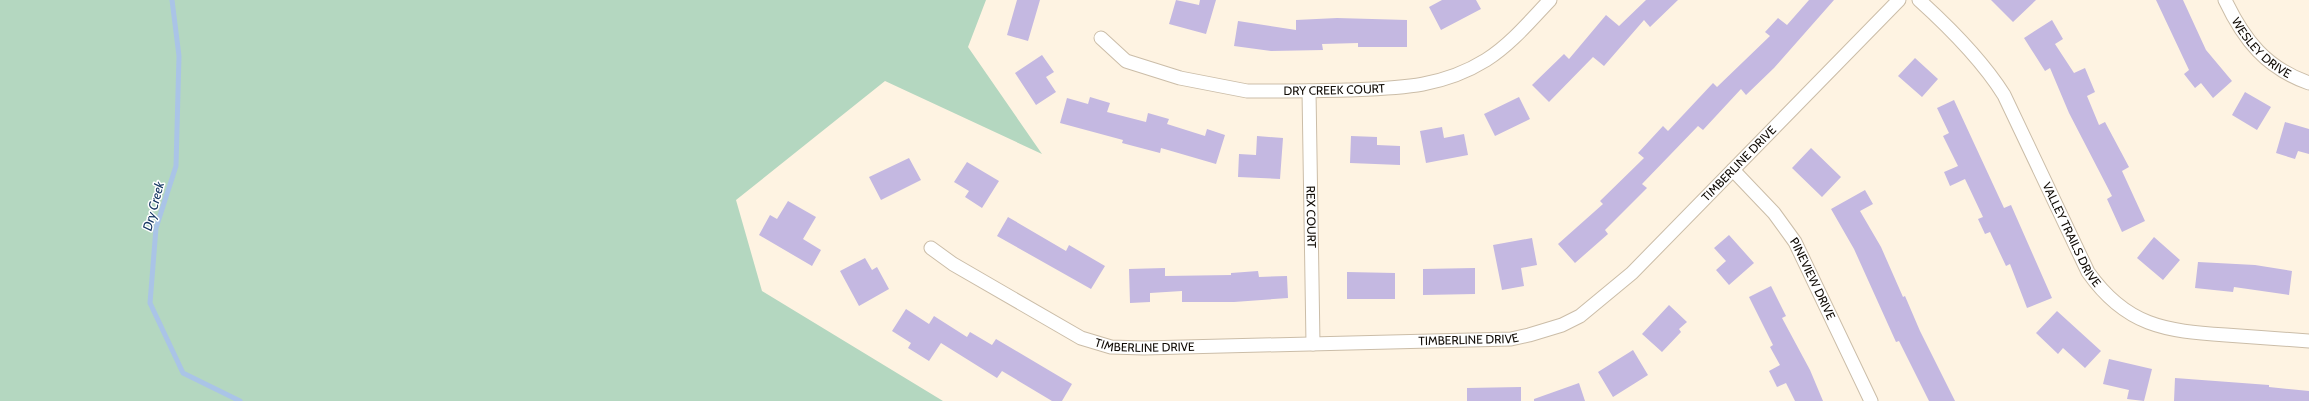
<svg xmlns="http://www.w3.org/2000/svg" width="2309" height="401" viewBox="0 0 2309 401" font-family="Cabin,sans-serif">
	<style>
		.green { fill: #b4d7c0 }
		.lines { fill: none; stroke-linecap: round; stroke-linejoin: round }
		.stream { stroke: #aac4e7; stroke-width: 5 }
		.building { fill: #c4b8e1 }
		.minor-casing { stroke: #cbbda8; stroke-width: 15 }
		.minor { stroke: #fff; stroke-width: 13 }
		.labels { text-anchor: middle; stroke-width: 3; stroke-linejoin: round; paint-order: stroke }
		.street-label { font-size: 12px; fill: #100b05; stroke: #fff }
		.water-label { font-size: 13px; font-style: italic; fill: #153662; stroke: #fff }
	</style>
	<rect width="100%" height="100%" fill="#fef3e2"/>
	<path class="green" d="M0 0H986L968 47 1042 154 885 81 736 200 762 291 943 401H0Z"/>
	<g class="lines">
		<path class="stream" d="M172 0 179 56 176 166 156 228 150 303 183 373 240 401"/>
	</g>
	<path class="building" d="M1017 0H1040L1028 41 1007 35Z
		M1176 0 1199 5 1200 0H1216L1206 34 1169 24Z
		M1442 0H1476L1481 9 1441 30 1429 7Z
		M1646 0H1678L1650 27 1644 20 1604 66 1593 57 1549 102 1532 85 1564 54 1569 59 1606 15 1619 26Z
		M1809 0H1834L1774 68 1746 95 1741 89 1703 130 1698 126 1642 184 1647 188 1605 230 1608 234 1575 263 1558 244 1603 204 1600 201 1644 158 1638 153 1663 126 1668 131 1713 83 1717 87 1770 36 1765 32 1778 18 1787 25Z
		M1991 0H2036L2013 22Z
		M2156 0H2183L2206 50 2232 81 2213 98 2201 83 2195 88 2184 74 2189 70Z
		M1337 18 1407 20V47H1358V43L1322 44 1323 50 1271 51 1234 46 1238 21 1296 30V20Z
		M2052 20 2063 39 2055 44 2074 73 2085 68 2095 92 2087 96 2099 125 2105 122 2129 167 2122 171 2145 221 2122 232 2107 199 2112 196 2069 113 2050 68 2045 71 2024 38Z
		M1042 55 1054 72 1046 77 1056 92 1036 105 1015 73Z
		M1915 58 1938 79 1922 97 1898 76Z
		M2245 92 2271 107 2257 130 2232 115Z
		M1090 97 1110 103 1107 112 1146 122 1148 113 1169 119 1167 124 1205 136 1207 129 1225 135 1216 164 1161 148 1160 153 1122 143 1123 140 1060 123 1067 98 1088 104Z
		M1519 97 1530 119 1495 136 1484 114Z
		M1954 100 2004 208 2011 205 2052 298 2027 308 2010 264 2006 266 1990 232 1985 234 1978 219 1983 217 1965 179 1950 186 1944 172 1958 166 1943 136 1949 133 1937 108Z
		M2285 122 2309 129V154L2298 151 2295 159 2276 153Z
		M1442 127 1444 138 1464 134 1468 155 1426 163 1420 131Z
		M1257 136 1283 138 1280 179 1238 177 1239 154 1256 155Z
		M1351 136 1377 137V145L1400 146V165L1350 163Z
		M1811 148 1841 177 1822 197 1792 168Z
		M909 158 921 180 881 200 869 177Z
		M967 162 999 181 982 208 965 197 969 191 954 182Z
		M1865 190 1873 204 1860 211 1881 247 1903 297 1905 296 1920 331 1955 401H1929L1899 341 1896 342 1854 249 1831 209Z
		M788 201 816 217 803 239 821 250 812 266 759 235 770 215 777 219Z
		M1008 217 1066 251 1069 245 1105 266 1091 289 997 236Z
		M1729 235 1754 263 1729 285 1716 270 1726 261 1714 248Z
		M2154 237 2180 260 2163 280 2137 258Z
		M1532 238 1537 265 1521 268 1524 286 1502 290 1493 245Z
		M865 258 872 270 877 267 889 289 859 306 840 271Z
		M2198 262 2255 265 2292 271 2289 295 2234 287 2233 292 2195 288Z
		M1165 268V276L1231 275V273L1258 271 1259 277 1287 276 1288 298 1234 302H1182V291L1150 293V302L1130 303 1129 269Z
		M1475 268V294L1423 295V269Z
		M1347 272 1395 273V299H1347Z
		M1771 286 1786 316 1782 318 1810 370 1823 401H1795L1786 383 1777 387 1769 371 1780 365 1770 347 1773 345 1749 297Z
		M1669 305 1687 322 1679 329 1681 332 1662 352 1642 334Z
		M906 309 929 324 934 316 967 337 970 332 992 345 996 339 1072 384 1062 401H1052L1002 371 997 378 941 343 929 361 908 348 911 343 892 331Z
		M2057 311 2101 351 2085 368 2063 348 2058 354 2036 333Z
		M1633 350 1648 375 1613 397 1598 372Z
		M2109 359 2152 369 2144 401 2127 399 2129 390 2103 384Z
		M2175 378 2269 385V387L2309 391V401H2174Z
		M1579 383 1585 401H1534V399Z
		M1521 387V401H1467V388Z"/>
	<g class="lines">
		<g class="minor-casing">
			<g id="minor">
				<path id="s1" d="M1919 0C1950 28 1982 60 2004 95L2088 272C2126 326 2165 331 2226 335 2254 337 2281 339 2309 341"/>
				<path id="s2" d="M2225 0C2244 40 2266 68 2309 83"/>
				<path id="s3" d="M1101 38 1126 61 1180 78 1247 91C1280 91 1313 91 1347 90 1398 88 1441 88 1486 60 1511 44 1530 21 1550 0"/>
				<path id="s4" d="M1309 91 1313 344"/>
				<path id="s5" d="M1733 170 1774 213 1795 242 1871 401"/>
				<path id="s6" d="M931 248 953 264 1081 338 1111 347 1144 348 1511 339 1529 335 1562 325 1580 316 1632 273 1899 0"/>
			</g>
		</g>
		<use href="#minor" class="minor"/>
	</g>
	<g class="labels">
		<g class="street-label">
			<text dy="4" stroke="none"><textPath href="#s2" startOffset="61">WESLEY DRIVE</textPath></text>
			<text dy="4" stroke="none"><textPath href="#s3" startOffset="246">DRY CREEK COURT</textPath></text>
			<text dy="4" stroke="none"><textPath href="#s6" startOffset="900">TIMBERLINE DRIVE</textPath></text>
			<text dy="4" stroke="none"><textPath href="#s4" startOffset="126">REX COURT</textPath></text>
			<text dy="4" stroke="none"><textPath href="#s1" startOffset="283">VALLEY TRAILS DRIVE</textPath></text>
			<text dy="4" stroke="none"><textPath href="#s5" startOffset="136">PINEVIEW DRIVE</textPath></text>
			<text dy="4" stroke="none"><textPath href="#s6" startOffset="564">TIMBERLINE DRIVE</textPath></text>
			<text dy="4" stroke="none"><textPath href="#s6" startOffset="240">TIMBERLINE DRIVE</textPath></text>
		</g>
		<g class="water-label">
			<text transform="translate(153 206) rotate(-75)" y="5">Dry Creek</text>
		</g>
	</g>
</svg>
